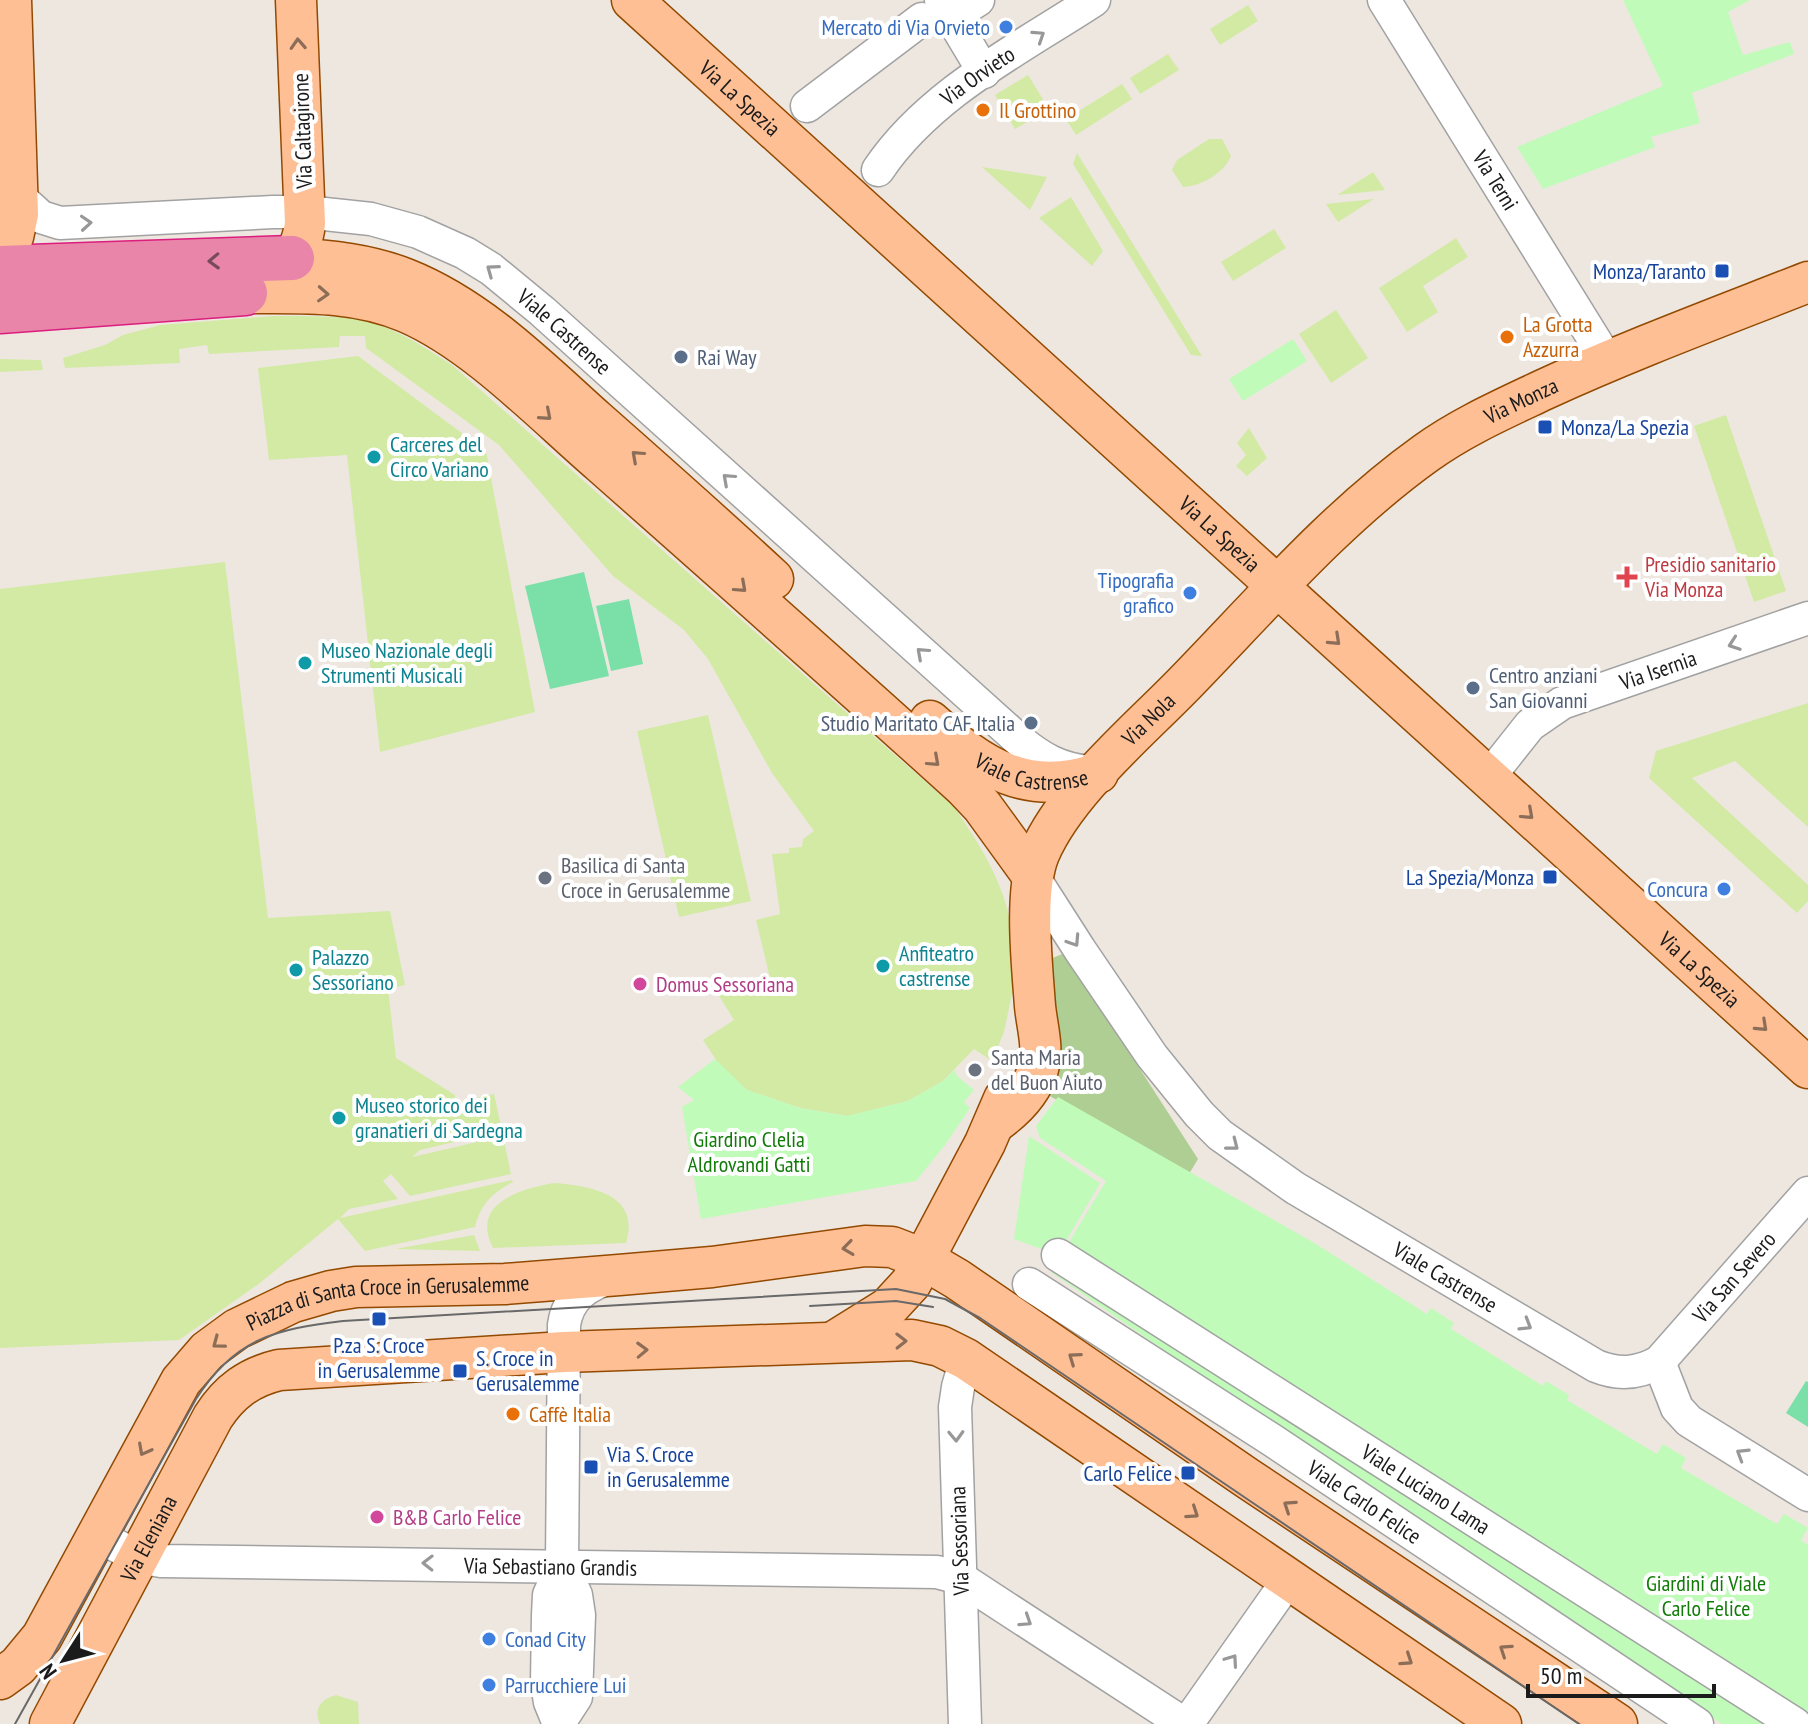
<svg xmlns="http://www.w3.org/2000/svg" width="1808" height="1724" viewBox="0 0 1808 1724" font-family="'PT Sans Narrow',sans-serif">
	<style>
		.grass { fill: #d2eaa4 }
		.forest { fill: #afce94 }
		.park { fill: #c0fbba }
		.pitch { fill: #7be0a8 }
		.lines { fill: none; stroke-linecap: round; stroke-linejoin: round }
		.minor-casing { stroke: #a2a2a2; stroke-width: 35 }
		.major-casing { stroke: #934a00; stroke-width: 43 }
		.highway-casing { stroke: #db1e7e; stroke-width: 47 }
		.minor { stroke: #fff; stroke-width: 32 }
		.major { stroke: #febf95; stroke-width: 40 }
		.highway { stroke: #e885a8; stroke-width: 44 }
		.tram { stroke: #696969; stroke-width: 2 }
		.oneway { stroke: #989898 }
		.oneway2 { stroke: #8c6d58 }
		.oneway3 { stroke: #774b5a }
		.shop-dot { fill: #3f7fe0; stroke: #fff; stroke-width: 3 }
		.food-dot { fill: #e8710a; stroke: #fff; stroke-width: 3 }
		.transit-dot { fill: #1a4fb4; stroke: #fff; stroke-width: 3 }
		.service-dot { fill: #5c6f8a; stroke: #fff; stroke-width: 3 }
		.culture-dot { fill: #0f9aa8; stroke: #fff; stroke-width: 3 }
		.health-dot { fill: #e0444e; stroke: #fff; stroke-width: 3 }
		.worship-dot { fill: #6b7280; stroke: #fff; stroke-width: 3 }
		.hotel-dot { fill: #d1479c; stroke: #fff; stroke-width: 3 }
		.labels { text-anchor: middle; stroke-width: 8; stroke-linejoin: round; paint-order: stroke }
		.shop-label { font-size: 22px; fill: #366cbe; stroke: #fff; text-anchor: end }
		.street-label { font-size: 22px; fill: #1b1b1b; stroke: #fff }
		.food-label { font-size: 22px; fill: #c56008; stroke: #fff; text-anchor: start }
		.transit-label { font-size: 22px; fill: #164399; stroke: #fff; text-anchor: end }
		.service-label { font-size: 22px; fill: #4e5e75; stroke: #fff; text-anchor: start }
		.culture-label { font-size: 22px; fill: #0d838f; stroke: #fff; text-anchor: start }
		.health-label { font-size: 22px; fill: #be3a42; stroke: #fff; text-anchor: start }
		.worship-label { font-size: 22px; fill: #5b616d; stroke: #fff; text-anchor: start }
		.hotel-label { font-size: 22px; fill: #b23c85; stroke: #fff; text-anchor: start }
		.park-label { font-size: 22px; fill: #117b08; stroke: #fff }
	</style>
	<rect width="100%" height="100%" fill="#eee7e0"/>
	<path class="grass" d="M1248 5 1258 21 1220 45 1210 29Z
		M1168 54 1179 70 1140 94 1130 78Z
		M1028 75 1049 109 1015 129 995 95Z
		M1122 84 1132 99 1076 135 1066 119Z
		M1209 139H1222L1231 156C1224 173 1202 186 1183 187L1172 170 1177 160Z
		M1077 153 1202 356 1191 355 1073 164Z
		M982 167 1047 177 1030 210Z
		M1373 172 1385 190 1337 195Z
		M1071 197 1103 251 1092 266 1039 218Z
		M1374 199 1338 222 1326 204Z
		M1274 229 1286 248 1233 281 1221 262Z
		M1456 238 1468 257 1423 286 1438 312 1407 332 1379 288Z
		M1336 310 1368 358 1331 383 1299 334Z
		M273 316C298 316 325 316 349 318 384 320 424 347 452 365L954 807C979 843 1003 881 1011 925 1016 947 1015 971 1017 993L1012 994 1004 1032 992 1061 974 1049 943 1081 908 1101 848 1116 800 1108 747 1090 722 1069 703 1040 734 1020 716 991 770 978 756 920 780 914 772 854 789 853V848L802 847 803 839 814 831 772 773 708 659 684 630 613 576 499 445 366 348 365 336H340L339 347 209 354 207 345 179 349 180 363 65 368 63 358 105 345 123 335 160 325Z
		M358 356 486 451 535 712 380 752 347 455 269 460 258 368Z
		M0 359 41 360 43 370 0 372Z
		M1726 415 1786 591 1754 602 1694 426Z
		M1249 428 1267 458 1247 476 1236 466 1246 455 1237 443Z
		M225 562 268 918 390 911 405 985 388 989 396 1058 455 1095V1103L494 1094 502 1131 420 1150 412 1157 503 1136 511 1174 410 1196 391 1174 383 1181 398 1199 349 1209 340 1218 512 1180 513 1182C492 1193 481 1204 475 1227L365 1251 338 1219 260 1283 179 1340 0 1348V589Z
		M1808 703V827L1735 761 1692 778 1808 885V901L1797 913 1649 778 1656 751Z
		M708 715 751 901 679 917 637 731Z
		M554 1183C591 1186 641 1194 626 1243L493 1248C470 1203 520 1189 554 1183Z
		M474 1235 480 1251 395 1249Z
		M336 1695 358 1702 359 1724H320C313 1709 321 1699 336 1695Z"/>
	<path class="forest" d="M1065 953 1198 1159 1189 1174 1030 1085 1045 961Z"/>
	<path class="park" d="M1623 0H1750L1728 12 1743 55 1790 42 1794 54 1692 93 1700 123 1651 137 1655 147 1543 189 1517 147 1663 86Z
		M1293 339 1307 361 1243 401 1229 379Z
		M715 1059 747 1090 800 1108 847 1116 908 1101 943 1081 955 1070 957 1076 974 1090 964 1102 970 1108 945 1145 916 1181 701 1219 682 1107 694 1100 678 1087Z
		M1058 1097 1311 1241 1427 1314 1431 1308 1454 1323 1451 1329 1543 1386 1546 1381 1569 1395 1567 1400 1657 1454 1663 1444 1686 1458 1681 1468 1777 1524 1784 1514 1808 1528 1801 1540 1808 1545V1724H1722L1279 1430 1051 1272 1106 1181 1040 1138 1036 1126Z
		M1029 1136 1100 1183 1058 1255 1014 1239Z"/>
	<path class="pitch" d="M584 572 609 676 550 689 525 586Z
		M629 599 643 664 611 671 596 606Z
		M1806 1381 1808 1382V1427L1786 1413Z"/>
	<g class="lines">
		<g class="minor-casing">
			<g id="minor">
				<path d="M941 0 984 72"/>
				<path id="s1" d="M1384 0 1607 360"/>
				<path d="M951 17 978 0"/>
				<path d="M807 106 922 19"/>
				<path id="s2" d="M878 170C929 94 1019 49 1094 0"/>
				<path id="s3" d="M18 196 41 217 60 223 273 212H306L371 219 418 232 465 253 491 269 542 311 1020 741C1042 759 1060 769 1089 772"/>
				<path id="s4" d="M1488 778 1530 725 1562 703 1808 618"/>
				<path id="s5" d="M1032 875 1080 950 1152 1056 1199 1114 1220 1135 1295 1188 1596 1366C1618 1375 1638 1374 1659 1362L1808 1193"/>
				<path id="s6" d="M1058 1255 1795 1724"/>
				<path id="s7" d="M1029 1284 1272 1440 1697 1724"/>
				<path d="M1659 1362 1677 1408 1689 1421 1808 1495"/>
				<path id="s8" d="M98 1536 138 1557 161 1561 937 1572 960 1578 1184 1724"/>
				<path d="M559 1723 576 1697 579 1615 576 1595 562 1566"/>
				<path d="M559 1724 550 1702 547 1684 548 1615 549 1595 562 1566 564 1325C568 1297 587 1285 612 1277"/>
				<path d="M965 1724 955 1407 958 1387 966 1359"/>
				<path d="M1187 1724 1289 1579"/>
			</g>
		</g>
		<g class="major-casing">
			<g id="major">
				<path id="s9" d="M632 0 1808 1068"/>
				<path d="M0 253 13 237 18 214 11 0"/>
				<path d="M292 258C332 261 368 264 406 279 479 308 538 368 596 420 655 472 715 525 773 579"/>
				<path d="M277 275C293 262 303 244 305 223L296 0"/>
				<path d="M245 293C301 293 354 290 406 312 476 342 544 414 602 464 723 571 844 678 964 787L982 806 1032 875"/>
				<path id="s10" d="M930 721C981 767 1027 798 1098 773"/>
				<path id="s11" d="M996 1122C1014 1109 1032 1092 1038 1069 1044 1047 1037 1027 1035 1006 1032 965 1024 891 1039 854 1065 793 1136 733 1182 686 1260 606 1335 518 1426 453 1462 427 1503 409 1543 390 1630 350 1719 317 1808 282"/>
				<path d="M835 1341 888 1308 911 1283 985 1143 1004 1099"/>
				<path id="s12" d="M0 1679 18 1666 42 1637 181 1381 207 1351 237 1329 293 1302 331 1291 356 1287 505 1284 619 1275 712 1267 865 1246 892 1247 923 1259 957 1279 1247 1478 1617 1724"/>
				<path id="s13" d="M50 1724 213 1417C229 1392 249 1377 279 1370L564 1352 912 1340 940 1346 966 1359 1501 1724"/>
			</g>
		</g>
		<g class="highway-casing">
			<path id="highway" d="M0 268 292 258
				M0 311 245 293"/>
		</g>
		<use href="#minor" class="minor"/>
		<use href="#major" class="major"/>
		<use href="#highway" class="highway"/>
		<path class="tram" d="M810 1306 896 1301 933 1307
			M15 1724 196 1399C235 1338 276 1329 343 1321L896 1289 945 1299 980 1318 1579 1724"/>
	</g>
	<defs><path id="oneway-chevron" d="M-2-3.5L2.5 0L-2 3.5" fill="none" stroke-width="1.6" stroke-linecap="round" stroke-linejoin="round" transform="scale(2)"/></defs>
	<g class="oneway">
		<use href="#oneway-chevron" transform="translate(1039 36) rotate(-33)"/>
		<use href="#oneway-chevron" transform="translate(86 223) rotate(-4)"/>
		<use href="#oneway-chevron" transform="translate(492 270) rotate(-144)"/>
		<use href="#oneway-chevron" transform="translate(728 479) rotate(-138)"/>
		<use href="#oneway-chevron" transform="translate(1734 644) rotate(161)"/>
		<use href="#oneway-chevron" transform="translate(922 653) rotate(-138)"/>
		<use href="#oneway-chevron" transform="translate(1074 941) rotate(57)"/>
		<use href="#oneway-chevron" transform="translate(1233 1145) rotate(38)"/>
		<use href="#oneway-chevron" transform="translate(1526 1325) rotate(31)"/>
		<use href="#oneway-chevron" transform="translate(956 1436) rotate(88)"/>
		<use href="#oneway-chevron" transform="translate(1742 1454) rotate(-148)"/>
		<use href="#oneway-chevron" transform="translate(428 1563) rotate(-179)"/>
		<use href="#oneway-chevron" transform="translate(1026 1621) rotate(33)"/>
		<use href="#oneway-chevron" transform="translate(1232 1660) rotate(-55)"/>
	</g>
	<g class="oneway2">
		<use href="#oneway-chevron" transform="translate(298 44) rotate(-93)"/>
		<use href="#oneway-chevron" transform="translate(323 294) rotate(3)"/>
		<use href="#oneway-chevron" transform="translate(546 415) rotate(41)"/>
		<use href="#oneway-chevron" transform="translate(637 456) rotate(-138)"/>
		<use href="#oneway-chevron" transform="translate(741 587) rotate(42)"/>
		<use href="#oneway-chevron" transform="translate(1335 640) rotate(43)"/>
		<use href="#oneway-chevron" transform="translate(934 761) rotate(42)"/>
		<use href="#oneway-chevron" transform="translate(1528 814) rotate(42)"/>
		<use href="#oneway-chevron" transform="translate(1762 1026) rotate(43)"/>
		<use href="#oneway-chevron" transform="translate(848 1248) rotate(172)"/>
		<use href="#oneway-chevron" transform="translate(901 1341) rotate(-1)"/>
		<use href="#oneway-chevron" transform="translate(218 1343) rotate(143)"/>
		<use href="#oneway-chevron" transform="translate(642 1350) rotate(-2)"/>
		<use href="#oneway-chevron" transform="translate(1074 1358) rotate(-145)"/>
		<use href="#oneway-chevron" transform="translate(144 1450) rotate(118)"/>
		<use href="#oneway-chevron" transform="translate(1289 1506) rotate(-146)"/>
		<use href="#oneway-chevron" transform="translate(1193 1513) rotate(34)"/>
		<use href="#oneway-chevron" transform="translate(1505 1650) rotate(-146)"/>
		<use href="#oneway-chevron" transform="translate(1407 1660) rotate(34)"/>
	</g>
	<use class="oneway3" href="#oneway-chevron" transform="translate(214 261) rotate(178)"/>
	<g class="shop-dot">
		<circle cx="1006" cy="27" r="8"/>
		<circle cx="1190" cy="593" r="8"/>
		<circle cx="1724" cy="889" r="8"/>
		<circle cx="489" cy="1639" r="8"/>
		<circle cx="489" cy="1685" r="8"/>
	</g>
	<g class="food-dot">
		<circle cx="983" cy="110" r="8"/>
		<circle cx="1507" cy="337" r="8"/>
		<circle cx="513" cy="1414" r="8"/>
	</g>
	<g class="transit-dot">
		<rect x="1714" y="263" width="16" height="16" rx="4"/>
		<rect x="1537" y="419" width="16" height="16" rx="4"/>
		<rect x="1542" y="869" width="16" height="16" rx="4"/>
		<rect x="371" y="1311" width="16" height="16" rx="4"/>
		<rect x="452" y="1363" width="16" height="16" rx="4"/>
		<rect x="583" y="1459" width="16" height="16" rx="4"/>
		<rect x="1180" y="1465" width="16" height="16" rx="4"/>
	</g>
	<g class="service-dot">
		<circle cx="681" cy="357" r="8"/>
		<circle cx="1473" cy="688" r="8"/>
		<circle cx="1031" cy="723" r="8"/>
	</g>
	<g class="culture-dot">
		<circle cx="374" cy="457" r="8"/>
		<circle cx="305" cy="663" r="8"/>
		<circle cx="883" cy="966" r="8"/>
		<circle cx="296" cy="970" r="8"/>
		<circle cx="339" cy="1118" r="8"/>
	</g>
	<path class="health-dot" d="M1623 565h8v8h8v8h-8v8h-8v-8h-8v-8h8z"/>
	<g class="worship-dot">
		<circle cx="545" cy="878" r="8"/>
		<circle cx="975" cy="1070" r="8"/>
	</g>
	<g class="hotel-dot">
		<circle cx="640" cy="984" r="8"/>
		<circle cx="377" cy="1517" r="8"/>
	</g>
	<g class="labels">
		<g class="shop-label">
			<text x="990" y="35">Mercato di Via Orvieto</text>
			<text x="1174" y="588">Tipografia<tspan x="1174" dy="25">grafico</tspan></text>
			<text x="1708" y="897">Concura</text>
			<text x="505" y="1647" text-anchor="start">Conad City</text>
			<text x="505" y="1693" text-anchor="start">Parrucchiere Lui</text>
		</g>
		<g class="street-label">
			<text dy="8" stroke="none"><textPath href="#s2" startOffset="138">Via Orvieto</textPath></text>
			<text dy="8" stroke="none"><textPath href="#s9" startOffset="146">Via La Spezia</textPath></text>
			<text transform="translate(302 131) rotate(-92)" y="8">Via Caltagirone</text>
			<text dy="8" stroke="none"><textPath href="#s1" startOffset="212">Via Terni</textPath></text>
			<text dy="8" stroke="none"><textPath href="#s3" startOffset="590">Viale Castrense</textPath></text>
			<text dy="8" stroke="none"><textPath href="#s11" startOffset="954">Via Monza</textPath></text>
			<text dy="8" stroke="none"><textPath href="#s9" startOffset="794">Via La Spezia</textPath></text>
			<text dy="8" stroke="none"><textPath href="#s4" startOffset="208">Via Isernia</textPath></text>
			<text dy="8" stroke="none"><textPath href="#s11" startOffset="460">Via Nola</textPath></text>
			<text dy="8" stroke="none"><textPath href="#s10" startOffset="118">Viale Castrense</textPath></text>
			<text dy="8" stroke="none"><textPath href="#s9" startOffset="1442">Via La Spezia</textPath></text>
			<text dy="8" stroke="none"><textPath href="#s5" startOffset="588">Viale Castrense</textPath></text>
			<text dy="8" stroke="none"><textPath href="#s5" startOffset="942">Via San Severo</textPath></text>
			<text dy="8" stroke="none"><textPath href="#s12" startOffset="584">Piazza di Santa Croce in Gerusalemme</textPath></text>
			<text dy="8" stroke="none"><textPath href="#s6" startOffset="436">Viale Luciano Lama</textPath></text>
			<text dy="8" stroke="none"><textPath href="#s7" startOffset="400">Viale Carlo Felice</textPath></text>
			<text dy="8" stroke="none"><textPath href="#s13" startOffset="210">Via Eleniana</textPath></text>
			<text transform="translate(959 1541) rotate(-92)" y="8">Via Sessoriana</text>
			<text dy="8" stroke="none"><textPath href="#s8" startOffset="458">Via Sebastiano Grandis</textPath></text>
		</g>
		<g class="food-label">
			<text x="999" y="118">Il Grottino</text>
			<text x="1523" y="332">La Grotta<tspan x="1523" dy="25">Azzurra</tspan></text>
			<text x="529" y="1422">Caffè Italia</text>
		</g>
		<g class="transit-label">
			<text x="1706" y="279">Monza/Taranto</text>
			<text x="1561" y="435" text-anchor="start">Monza/La Spezia</text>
			<text x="1534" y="885">La Spezia/Monza</text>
			<text x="379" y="1353" text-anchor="middle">P.za S. Croce<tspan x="379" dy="25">in Gerusalemme</tspan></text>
			<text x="476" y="1366" text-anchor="start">S. Croce in<tspan x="476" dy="25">Gerusalemme</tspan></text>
			<text x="607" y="1462" text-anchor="start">Via S. Croce<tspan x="607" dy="25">in Gerusalemme</tspan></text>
			<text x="1172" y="1481">Carlo Felice</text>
		</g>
		<g class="service-label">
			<text x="697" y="365">Rai Way</text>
			<text x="1489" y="683">Centro anziani<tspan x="1489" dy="25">San Giovanni</tspan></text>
			<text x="1015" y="731" text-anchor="end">Studio Maritato CAF Italia</text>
		</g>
		<g class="culture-label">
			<text x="390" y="452">Carceres del<tspan x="390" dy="25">Circo Variano</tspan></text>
			<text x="321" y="658">Museo Nazionale degli<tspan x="321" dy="25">Strumenti Musicali</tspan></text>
			<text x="899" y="961">Anfiteatro<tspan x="899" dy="25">castrense</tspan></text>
			<text x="312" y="965">Palazzo<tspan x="312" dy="25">Sessoriano</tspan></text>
			<text x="355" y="1113">Museo storico dei<tspan x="355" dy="25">granatieri di Sardegna</tspan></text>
		</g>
		<g class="health-label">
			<text x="1645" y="572">Presidio sanitario<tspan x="1645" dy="25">Via Monza</tspan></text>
		</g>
		<g class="worship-label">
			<text x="561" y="873">Basilica di Santa<tspan x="561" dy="25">Croce in Gerusalemme</tspan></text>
			<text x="991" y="1065">Santa Maria<tspan x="991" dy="25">del Buon Aiuto</tspan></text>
		</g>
		<g class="hotel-label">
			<text x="656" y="992">Domus Sessoriana</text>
			<text x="393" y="1525">B&amp;B Carlo Felice</text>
		</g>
		<g class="park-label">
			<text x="749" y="1147">Giardino Clelia<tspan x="749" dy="25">Aldrovandi Gatti</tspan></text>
			<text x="1706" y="1591">Giardini di Viale<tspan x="1706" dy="25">Carlo Felice</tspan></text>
		</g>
	</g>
	<g transform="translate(64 1660) rotate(234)" stroke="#ffffff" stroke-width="6" paint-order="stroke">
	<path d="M0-6L14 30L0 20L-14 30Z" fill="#1b1b1b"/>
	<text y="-12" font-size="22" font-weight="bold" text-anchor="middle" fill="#1b1b1b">N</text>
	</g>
	<path d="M1528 1684v12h186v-12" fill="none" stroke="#1b1b1b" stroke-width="4"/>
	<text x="1540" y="1684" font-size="24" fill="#1b1b1b" stroke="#ffffff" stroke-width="6" paint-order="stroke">50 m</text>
</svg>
